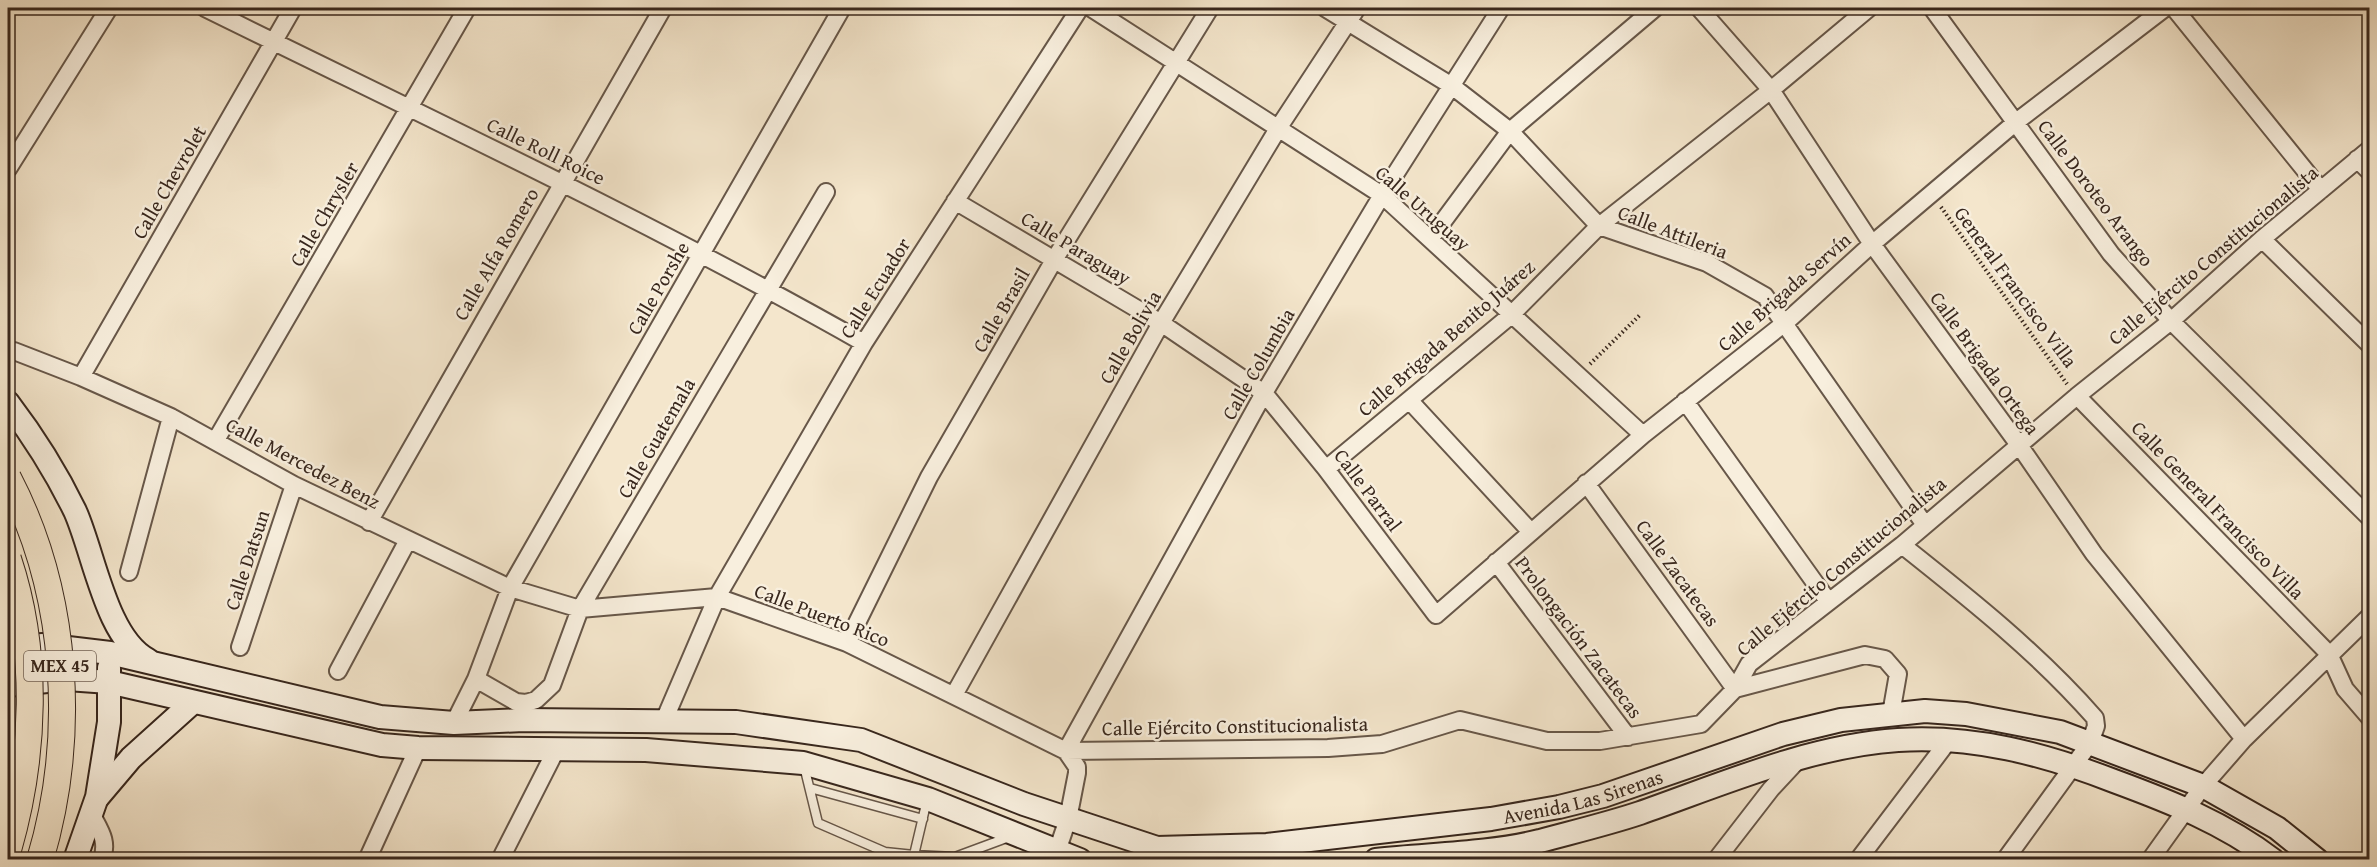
<svg xmlns="http://www.w3.org/2000/svg" width="2377" height="867" viewBox="0 0 2377 867" font-family="'Gentium Book Plus',serif">
	<style>
		.lines { fill: none; stroke-linecap: round; stroke-linejoin: round }
		.lane-casing { stroke: #675749; stroke-width: 11 }
		.street-casing { stroke: #675749; stroke-width: 20 }
		.secondary-casing { stroke: #38271d; stroke-width: 26 }
		.path { stroke: #38271d; stroke-width: 4; stroke-dasharray: 1.5 3; stroke-linecap: butt }
		.lane { stroke: #f8efde; stroke-width: 8 }
		.street { stroke: #f8efde; stroke-width: 16 }
		.secondary { stroke: #f8efde; stroke-width: 22 }
		.primary-bridge-casing { stroke: #38271d; stroke-width: 28; stroke-linecap: butt }
		.primary-bridge { stroke: #f4e6cc; stroke-width: 26 }
		.labels { text-anchor: middle; stroke-width: 5; stroke-linejoin: round; paint-order: stroke }
		.shield { fill: #f8efde; stroke: #726357; stroke-width: 1.5 }
		.shield-label { font-size: 18px; font-weight: bold; fill: #38271d }
		.street-label { font-size: 20px; fill: #38271d; stroke: #f8efde }
	</style>
	<rect width="100%" height="100%" fill="#f4e6cc"/>
	<filter id="stains"><feTurbulence type="fractalNoise" baseFrequency=".00333" numOctaves="4"/><feColorMatrix values="0 0 0 0 .2 0 0 0 0 .09 0 0 0 0 .02 0 0 0 .5 -.17"/></filter>
	<radialGradient id="worn" r=".72"><stop offset=".6" stop-color="#630" stop-opacity="0"/><stop offset="1" stop-color="#630" stop-opacity=".3"/></radialGradient>
	<g class="lines">
		<g class="lane-casing">
			<path id="lane" d="M804 766 818 823 885 852 914 855 955 857 1009 837
				M810 788 923 819
				M914 855 927 800"/>
		</g>
		<g class="street-casing">
			<path id="street" d="M205 8C426 117 649 221 864 343
				M1091 8 1382 195 1643 435
				M1325 8 1452 86 1510 131 1599 226 1707 263 1765 296 1925 525
				M1699 8 1771 90 1872 244 2019 445 2094 554 2244 739
				M1932 8 2111 254 2171 321 2370 518
				M2174 8 2321 190
				M2357 159 2370 172
				M8 169 109 8
				M955 201 1161 323 1264 393 1326 469 1436 615 1643 435 1786 322 1872 244 2016 122 2165 8
				M1430 239 1510 131 1655 8
				M2262 239 2370 345
				M8 351H14L81 377 171 417 294 485 510 588 580 609 717 597 847 643 1066 751 1328 748 1382 744 1460 720 1547 741H1600L1701 724 1735 689 1749 664 1902 545 2077 396 2171 321 2262 239 2370 149
				M81 377 293 8
				M2077 396 2329 654 2345 689 2370 718
				M1409 400 1531 532
				M1685 401 1828 601
				M216 440 467 8
				M1326 469 1510 316 1599 226 1771 90 1869 8
				M1586 483 1735 689 1865 655 1885 659 1898 674 1891 714
				M369 522 663 8
				M1902 545C1970 599 2037 652 2095 718L2096 726 2090 743 2005 860
				M1496 562 1628 737
				M129 572 171 417
				M847 643 929 477 1054 260 1210 8
				M240 647 294 485
				M338 671 408 540
				M476 679 516 702 526 703 536 700 552 685 580 609 826 192
				M954 695 1161 323 1279 127 1357 8
				M454 723 476 679 510 588 842 8
				M663 723 717 597 864 343 1080 8
				M1066 751 1264 393 1382 195 1501 8
				M92 815C101 832 108 841 102 860
				M367 860 418 748
				M500 860 557 748
				M1054 860 1068 819 1077 773V767L1066 751
				M1716 860 1771 789 1798 760
				M1858 860 1949 740
				M2150 860 2203 786 2244 739 2370 616"/>
		</g>
		<g class="secondary-casing">
			<g id="secondary">
				<path d="M8 403C34 437 56 472 75 511 94 553 106 638 148 660"/>
				<path id="s1" d="M8 647 43 645 110 653 380 717 454 723 524 720 736 722 861 740 1024 804 1157 848 1267 845 1491 819 1559 807 1603 796 1783 734 1841 720 1925 711 1966 714 2060 732 2203 786 2277 828 2317 860"/>
				<path d="M8 685 67 679 109 682 382 745 418 748 646 750 803 763 928 799 1080 860"/>
				<path d="M98 797 131 758 192 703"/>
				<path d="M75 860 97 797 109 722V668"/>
				<path d="M1376 860C1430 854 1487 854 1540 841 1573 832 1607 824 1640 813 1723 784 1809 746 1898 740 1973 735 2044 754 2114 781 2171 802 2224 823 2273 860"/>
			</g>
		</g>
		<path class="path" d="M1941 207 2067 384
			M1590 364 1641 314"/>
		<use href="#lane" class="lane"/>
		<use href="#street" class="street"/>
		<use href="#secondary" class="secondary"/>
		<g class="primary-bridge-casing">
			<path id="primary-bridge" d="M8 478C68 593 77 736 40 860
				M8 559C39 652 35 756 8 850"/>
		</g>
		<use href="#primary-bridge" class="primary-bridge"/>
	</g>
	<g class="labels">
		<rect class="shield" x="24" y="651" width="72" height="30" rx="4.5"/>
		<g class="shield-label">
			<text x="60" y="672">MEX 45</text>
		</g>
		<g class="street-label">
			<text transform="translate(546 151) rotate(26)" y="7">Calle Roll Roice</text>
			<text transform="translate(169 182) rotate(-60)" y="7">Calle Chevrolet</text>
			<text transform="translate(2096 193) rotate(53)" y="7">Calle Doroteo Arango</text>
			<text transform="translate(1423 208) rotate(41)" y="7">Calle Uruguay</text>
			<text transform="translate(324 214) rotate(-60)" y="7">Calle Chrysler</text>
			<text transform="translate(1673 232) rotate(21)" y="7">Calle Attileria</text>
			<text transform="translate(1076 248) rotate(31)" y="7">Calle Paraguay</text>
			<text transform="translate(496 254) rotate(-60)" y="7">Calle Alfa Romero</text>
			<text transform="translate(2213 255) rotate(-40)" y="7">Calle Ejército Constitucionalista</text>
			<text transform="translate(2016 287) rotate(54)" y="7">General Francisco Villa</text>
			<text transform="translate(658 288) rotate(-60)" y="7">Calle Porshe</text>
			<text transform="translate(875 288) rotate(-58)" y="7">Calle Ecuador</text>
			<text transform="translate(1784 292) rotate(-41)" y="7">Calle Brigada Servín</text>
			<text transform="translate(1001 310) rotate(-60)" y="7">Calle Brasil</text>
			<text transform="translate(1130 337) rotate(-60)" y="7">Calle Bolivia</text>
			<text transform="translate(1446 338) rotate(-41)" y="7">Calle Brigada Benito Juárez</text>
			<text transform="translate(1985 363) rotate(54)" y="7">Calle Brigada Ortega</text>
			<text transform="translate(1258 364) rotate(-60)" y="7">Calle Columbia</text>
			<text transform="translate(656 438) rotate(-60)" y="7">Calle Guatemala</text>
			<text transform="translate(303 463) rotate(28)" y="7">Calle Mercedez Benz</text>
			<text transform="translate(1368 490) rotate(53)" y="7">Calle Parral</text>
			<text transform="translate(2218 510) rotate(46)" y="7">Calle General Francisco Villa</text>
			<text transform="translate(247 560) rotate(-72)" y="7">Calle Datsun</text>
			<text transform="translate(1841 566) rotate(-40)" y="7">Calle Ejército Constitucionalista</text>
			<text transform="translate(1678 573) rotate(54)" y="7">Calle Zacatecas</text>
			<text transform="translate(822 615) rotate(21)" y="7">Calle Puerto Rico</text>
			<text transform="translate(1579 637) rotate(53)" y="7">Prolongación Zacatecas</text>
			<text transform="translate(1235 726) rotate(-1)" y="7">Calle Ejército Constitucionalista</text>
			<text dy="7" stroke="none"><textPath href="#s1" startOffset="1608">Avenida Las Sirenas</textPath></text>
		</g>
	</g>
	<rect width="2377" height="867" fill="none" stroke="#f4e6cc" stroke-width="30"/>
	<rect x="9" y="9" width="2359" height="849" fill="none" stroke="#38271d" stroke-width="3"/>
	<rect x="15" y="15" width="2347" height="837" fill="none" stroke="#38271d" stroke-width="1.5"/>
	<rect width="100%" height="100%" filter="url(#stains)"/>
	<rect width="100%" height="100%" fill="url(#worn)"/>
</svg>
